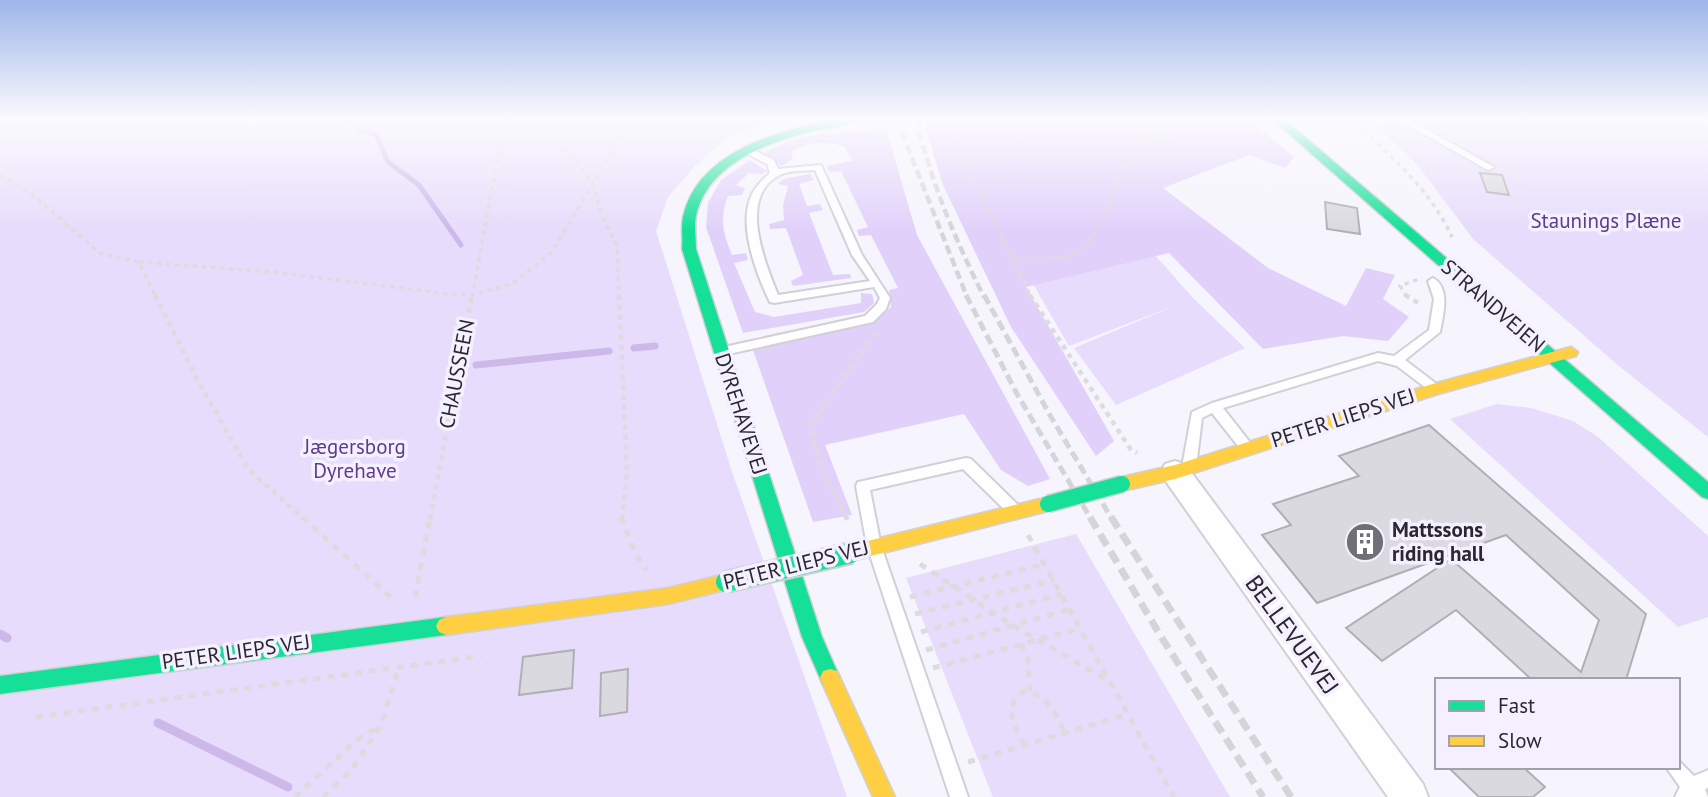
<svg xmlns="http://www.w3.org/2000/svg" width="1708" height="797" viewBox="0 0 1708 797" font-family="'PT Sans',sans-serif">
	<style>
		.green { fill: #e7dcfb }
		.forest { fill: #e1d1fa }
		.lines { fill: none; stroke-linecap: round; stroke-linejoin: round }
		.stream-far2 { stroke: #ccb9ea; stroke-width: 5 }
		.stream-far1 { stroke: #ccb9ea; stroke-width: 7 }
		.stream { stroke: #ccb9ea; stroke-width: 9 }
		.building { fill: #dad9df; stroke: #b1afb6; stroke-width: 2 }
		.lane-casing { stroke: #d2d0d6; stroke-width: 4 }
		.street-casing { stroke: #d2d0d6; stroke-width: 4 }
		.fast-casing { stroke: #d2d0d6; stroke-width: 3 }
		.slow-casing { stroke: #d2d0d6; stroke-width: 3 }
		.path-far2 { stroke: #dcdcde; stroke-width: 3.5; stroke-dasharray: 4.5 4.5; stroke-linecap: butt }
		.path-far1 { stroke: #dcdcde; stroke-width: 4.5; stroke-dasharray: 5 5; stroke-linecap: butt }
		.path { stroke: #dcdcde; stroke-width: 5; stroke-dasharray: 7 7; stroke-linecap: butt }
		.lane { fill: #fefdff; fill-rule: evenodd }
		.street { fill: #fefdff; fill-rule: evenodd }
		.fast { fill: #16e098; fill-rule: evenodd }
		.slow { fill: #ffcf43; fill-rule: evenodd }
		.rail-far2 { stroke: #d5d4d7; stroke-width: 4.5; stroke-dasharray: 9 4.5; stroke-linecap: butt }
		.rail-far1 { stroke: #d5d4d7; stroke-width: 5; stroke-dasharray: 10 5; stroke-linecap: butt }
		.rail { stroke: #d5d4d7; stroke-width: 7; stroke-dasharray: 13 7; stroke-linecap: butt }
		.fast-bridge-far1-casing { stroke: #d2d0d6; stroke-width: 19; stroke-linecap: butt }
		.fast-bridge-casing { stroke: #d2d0d6; stroke-width: 24; stroke-linecap: butt }
		.fast-bridge-far1 { stroke: #16e098; stroke-width: 16 }
		.fast-bridge { stroke: #16e098; stroke-width: 20 }
		.labels { text-anchor: middle; stroke-width: 7; stroke-linejoin: round; paint-order: stroke }
		.park-label { font-size: 21px; fill: #5e3b8b; stroke: #f5f0ff }
		.street-label { font-size: 21px; fill: #2a282e; stroke: #f5f0ff }
		.poi-label { font-size: 21px; font-weight: bold; fill: #2a282e; stroke: #f5f0ff; text-anchor: start }
		.near-street-label { font-size: 24px; fill: #2a282e; stroke: #f5f0ff }
	</style>
	<rect width="100%" height="100%" fill="#f6f4fc"/>
	<path class="green" d="M0 119H781L727 137 695 166 668 197 656 231 732 472 847 797H0Z
		M1369 119H1708V437L1619 366 1474 240 1416 163Z
		M1154 254 1193 298 1245 348 1116 405 1074 348 1179 304 1069 346 1033 284Z
		M1497 404 1531 408 1573 421 1598 437 1708 536V617L1678 627 1450 419Z
		M1076 534 1230 797H993L906 578Z"/>
	<path class="forest" d="M939 119H1248L1294 157 1285 168 1249 155 1163 188 1268 268 1346 306 1366 268 1395 275 1383 299 1409 317 1388 341 1343 336 1263 349 1169 253 1026 287 1114 441 1096 456 1011 327 943 185 926 129V121Z
		M886 129 917 235 1050 479 1028 486 1001 470 964 414 825 445 852 515 813 522 753 350 876 321 891 307 889 290 898 288 871 235 859 236 857 230 868 227 841 171 830 172 826 166 852 161 845 147C825 140 810 143 791 151L793 159 782 166 763 154C798 131 845 132 886 129Z
		M750 160 767 171 762 174 749 173 736 185 745 188 742 195 728 196C719 219 723 233 732 255L746 253 748 260 734 263 755 312 774 317 861 303V293L872 294 874 303 864 312 743 333 706 227 708 203 721 180Z
		M810 174 814 180 799 184 807 206 820 204 823 210 809 213 833 275 850 274 851 278 793 286 791 281 803 275 786 228 770 229 769 224 784 220 783 205 788 186 778 184 784 179Z"/>
	<g class="lines">
		<path class="stream-far2" d="M348 119 360 130 376 134 388 162 419 185 461 245"/>
		<path class="stream-far1" d="M634 348 655 346
			M476 365 609 351"/>
		<path class="stream" d="M0 634 7 638
			M158 723 288 787"/>
	</g>
	<path class="building" d="M1480 173 1502 175 1509 195 1487 192Z
		M1325 202 1357 208 1360 234 1327 229Z
		M1429 425 1646 614 1626 680H1532L1456 610 1382 661 1346 628 1451 559 1581 672 1599 620 1506 535 1317 603 1262 535 1291 525 1273 504 1359 476 1339 456Z
		M574 650 572 688 519 695 523 657Z
		M628 669 627 712 600 716 601 673Z
		M1448 767H1523L1545 787 1533 797H1479Z"/>
	<g class="lines">
		<g class="lane-casing">
			<path id="lane" d="M1398 119H1408L1494 167 1489 170 1486 169Z
				M747 147 774 160 778 169 821 165 862 255 890 298 886 309 873 322 724 355 720 354 718 351 724 347 865 316 877 304 880 298 874 287 774 303 770 302C757 276 739 228 750 199 754 188 761 181 770 173L767 164 744 152V148ZM815 170 852 255 870 281 778 295C765 263 736 194 782 174 792 170 804 171 815 170Z
				M1433 278C1451 288 1443 315 1440 332L1405 360 1438 385 1440 388 1438 391H1430L1397 366 1378 361 1223 408 1252 445 1253 448 1252 451H1242L1212 413 1202 418 1196 467 1194 471H1184L1182 467 1192 412 1212 403 1378 353 1394 356 1429 330 1434 299 1428 281Z
				M966 458 971 459 1018 505 1020 509 1018 513 1013 514 1008 513 963 469 870 490 881 546 968 797H950L867 546 856 486 858 482 863 481Z
				M1678 760 1694 776 1708 770V788L1705 789 1708 797H1675L1680 787 1666 767H1678Z"/>
		</g>
		<g class="street-casing">
			<path id="street" d="M1175 461 1185 464 1423 784 1428 797H1388L1165 480 1161 472 1165 464Z"/>
		</g>
		<g class="fast-casing">
			<path id="fast" d="M838 119H860C848 127 827 128 813 131 767 142 707 164 696 216 694 226 696 239 696 249L822 637 840 678 837 685 830 687 823 685 802 637 682 249C683 239 681 227 683 217 698 150 781 130 838 119Z
				M1272 119H1284L1708 482V499L1702 497Z
				M446 617 453 620 456 626 453 632 446 635 0 694V676Z"/>
		</g>
		<g class="slow-casing">
			<path id="slow" d="M1571 347 1578 352 1576 356 1438 394 1175 479 1122 491 1116 489 1113 484 1116 479 1122 477 1175 465 1429 385Z
				M1048 497 1054 499 1057 504 1054 509 1048 511 851 561 845 558 842 553 845 548 851 545Z
				M726 574 733 576 735 582 733 588 668 604 446 635 439 632 436 626 439 620 446 617 668 588Z
				M830 669 837 671 895 797H873L820 678 823 671Z"/>
		</g>
		<path class="path-far2" d="M542 119 592 182 601 214 617 246 619 297
			M945 119 1031 297
			M1351 119C1388 153 1431 190 1452 237
			M0 175 29 192 100 253 139 262 156 297
			M1012 261C1032 253 1062 265 1080 250 1110 225 1114 164 1142 145 1155 136 1220 124 1240 119
			M139 262 274 272 457 295H471L512 284 552 252 631 119
			M472 297 505 119
			M1407 297 1400 286 1419 279"/>
		<path class="path-far1" d="M155 295 196 377 248 469 304 519
			M619 295 627 472 622 519
			M1030 295 1131 450 1137 453
			M1405 295 1422 305
			M430 519 472 295
			M847 519 818 459 810 425 875 333"/>
		<path class="path" d="M302 517 394 600
			M621 517 636 555 647 570
			M846 517 847 520
			M1028 535 1174 797
			M920 564 1012 625 1112 683
			M415 597 430 517
			M910 597 1045 564
			M915 614 1054 580
			M921 632 1062 594
			M1021 644 1028 660 1030 692
			M926 650 1070 609
			M933 668 1081 628
			M36 717 481 656
			M1024 745C1014 725 1001 706 1025 691 1046 693 1057 716 1065 733
			M968 762 1128 714
			M295 797 358 739 378 727
			M323 797 352 769 381 725 399 667"/>
		<use href="#lane" class="lane"/>
		<use href="#street" class="street"/>
		<use href="#fast" class="fast"/>
		<use href="#slow" class="slow"/>
		<path class="rail-far2" d="M900 119 904 138 967 297
			M916 119C931 182 955 239 984 297"/>
		<path class="rail-far1" d="M966 295 1017 394 1091 519
			M984 295 1051 417 1112 519"/>
		<path class="rail" d="M1090 517 1160 635 1263 797
			M1111 517 1291 797"/>
		<g class="fast-bridge-far1-casing">
			<path id="fast-bridge-far1" d="M1048 504 1122 484"/>
		</g>
		<g class="fast-bridge-casing">
			<path id="fast-bridge" d="M726 582 851 553"/>
		</g>
		<use href="#fast-bridge-far1" class="fast-bridge-far1"/>
		<use href="#fast-bridge" class="fast-bridge"/>
	</g>
	<linearGradient id="sky" x2="0" y2="1"><stop stop-color="#9db6e9"/><stop offset="0.52" stop-color="#fbfafe"/><stop offset="1" stop-color="#fbfafe" stop-opacity="0"/></linearGradient>
	<rect width="1708" height="230" fill="url(#sky)"/>
	<defs>
		<g id="building-disc" transform="scale(2.0125)"><circle r="9.5" fill="#716f76" stroke="#f5f0ff"/><path d="M-4-6H4V6H1V3H-1V6H-4ZM-2.5-4.3h1.7v1.8h-1.7ZM.8-4.3h1.7v1.8H.8ZM-2.5-1h1.7V.8h-1.7ZM.8-1h1.7V.8H.8Z" fill="#fff"/></g>
	</defs>
	<g fill-rule="evenodd">
		<use href="#building-disc" x="1365" y="542"/>
	</g>
	<g class="labels">
		<g class="park-label">
			<text x="1606" y="228">Staunings Plæne</text>
			<text x="355" y="454">Jægersborg<tspan x="355" dy="24">Dyrehave</tspan></text>
		</g>
		<g class="street-label">
			<text transform="translate(1493 306) rotate(41)" y="7">STRANDVEJEN</text>
			<text transform="translate(457 374) rotate(-79)" y="7">CHAUSSEEN</text>
			<text transform="translate(741 414) rotate(72)" y="7">DYREHAVEVEJ</text>
			<text transform="translate(1343 418) rotate(-18)" y="7">PETER LIEPS VEJ</text>
			<text transform="translate(796 565) rotate(-14)" y="7">PETER LIEPS VEJ</text>
			<text transform="translate(236 652) rotate(-8)" y="7">PETER LIEPS VEJ</text>
		</g>
		<g class="poi-label">
			<text x="1392" y="537">Mattssons<tspan x="1392" dy="24">riding hall</tspan></text>
		</g>
		<g class="near-street-label">
			<text transform="translate(1292 635) rotate(54)" y="8">BELLEVUEVEJ</text>
		</g>
	</g>
	<rect x="1435" y="678" width="245" height="91" fill="#f5f0ff" stroke="#a4a0ab" stroke-width="2"/>
	<rect x="1449" y="701" width="35" height="10" fill="#16e098" stroke="#a4a0ab" stroke-width="2"/>
	<text x="1498" y="713" font-size="21" fill="#2a282e">Fast</text>
	<rect x="1449" y="736" width="35" height="10" fill="#ffcf43" stroke="#a4a0ab" stroke-width="2"/>
	<text x="1498" y="748" font-size="21" fill="#2a282e">Slow</text>
</svg>
